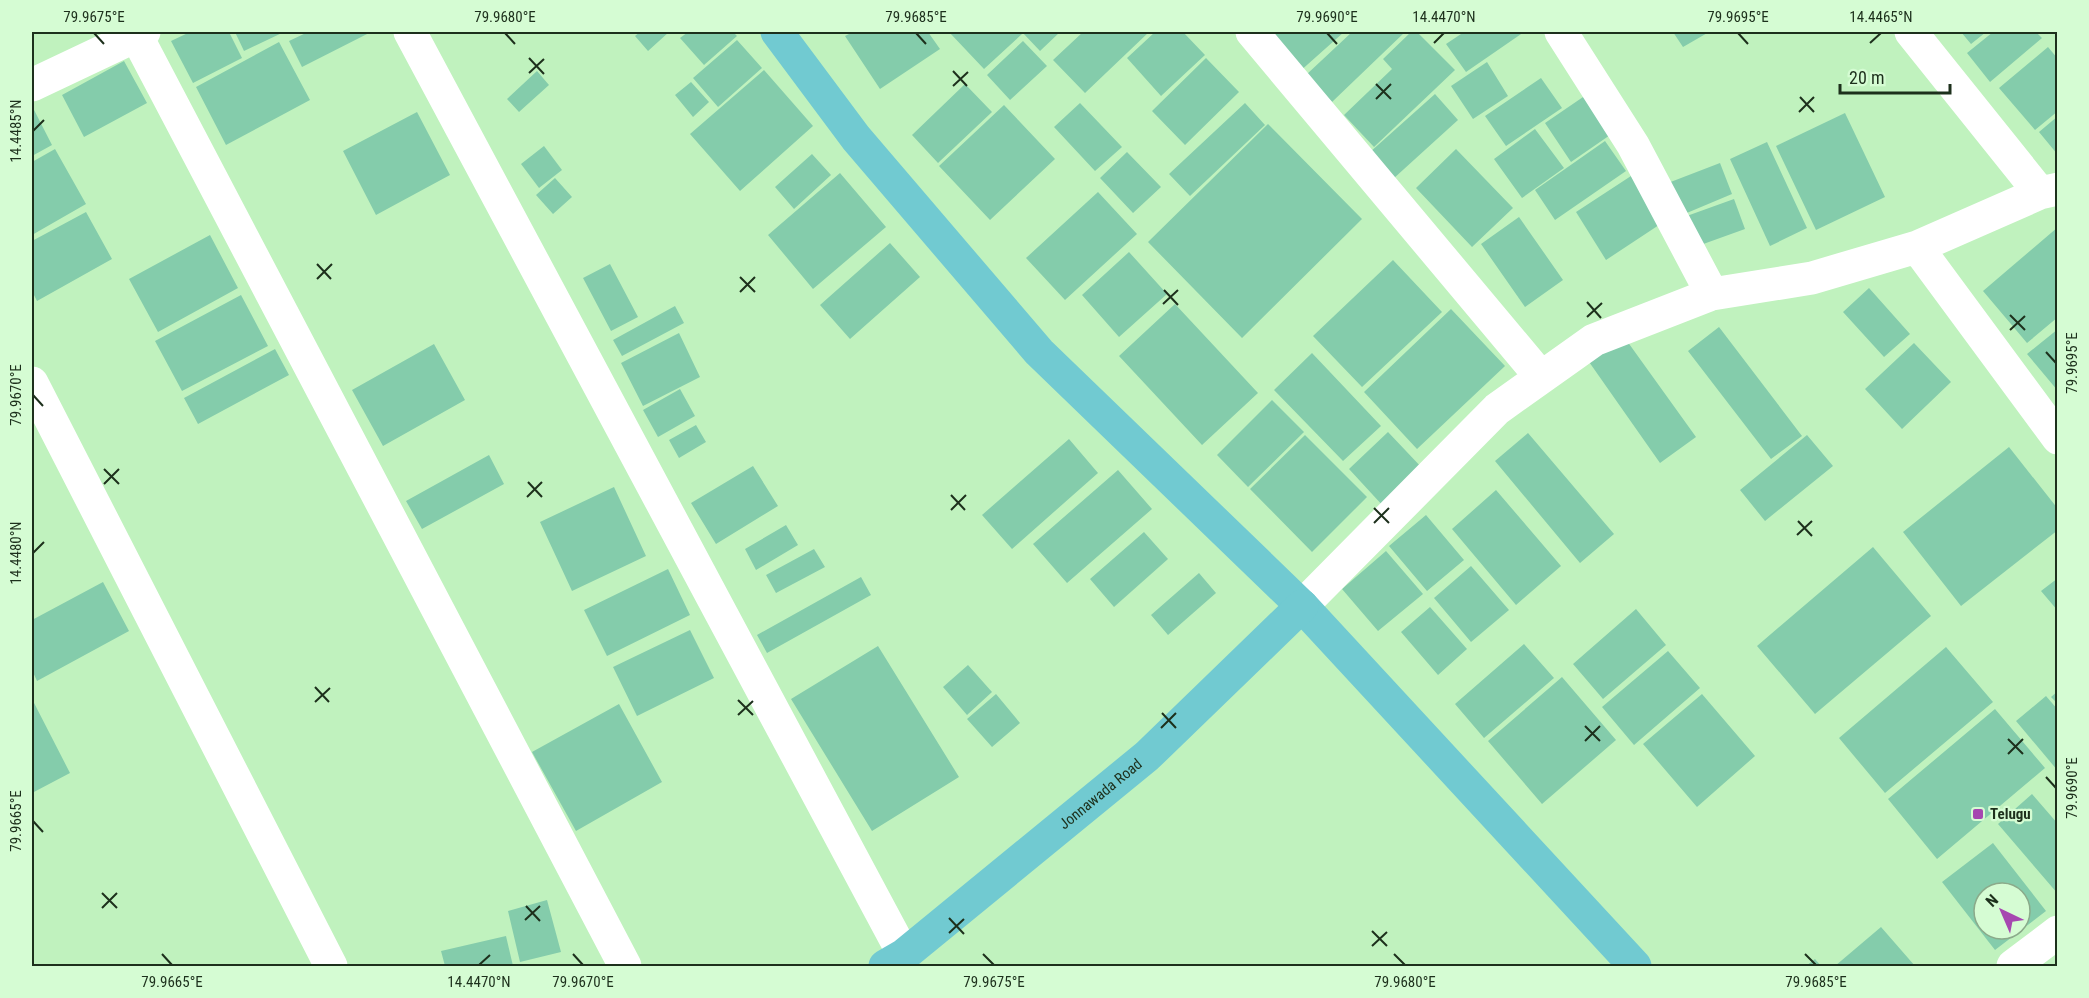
<svg xmlns="http://www.w3.org/2000/svg" width="2089" height="998" viewBox="0 0 2089 998" font-family="'Roboto Condensed',sans-serif">
	<style>
		.building { fill: #84ccab; fill-rule: evenodd }
		.lines { fill: none; stroke-linecap: round; stroke-linejoin: round }
		.minor { stroke: #fff; stroke-width: 33 }
		.major { stroke: #71cad1; stroke-width: 33 }
		.ticks { fill: none; stroke: #1d301c; stroke-width: 2 }
		.poi-dot { fill: #a647b0; stroke: #d5fcd3; stroke-width: 2 }
		.labels { text-anchor: middle; stroke-width: 4.5; stroke-linejoin: round; paint-order: stroke }
		.street-label { font-size: 15px; fill: #1d301c; stroke: #d5fcd3 }
		.poi-label { font-size: 15px; font-weight: bold; fill: #1d301c; stroke: #d5fcd3; text-anchor: start }
		.neatline { fill: none; stroke: #1d301c; stroke-width: 2 }
		.ticks-label { font-size: 15px; text-anchor: middle; fill: #1d301c }
	</style>
	<rect width="100%" height="100%" fill="#c0f2be"/>
	<path class="building" d="M190 32H229L242 58 193 83 171 41Z
		M235 32H284L244 51Z
		M308 32H371L302 67 289 41Z
		M640 32H669L648 51 635 36Z
		M688 32H733L737 36 704 65 680 38Z
		M853 32H928L940 49 880 89 845 36Z
		M949 32H1020L1022 34 984 69Z
		M1022 32H1060L1040 51Z
		M1083 32H1149L1085 93 1053 60Z
		M1155 32H1183L1205 55 1161 96 1127 58Z
		M1260 32H1344L1298 73Z
		M1352 32H1405L1332 102 1306 75Z
		M1411 32H1417L1455 70 1374 147 1344 115 1392 69 1383 59Z
		M1464 32H1524L1466 72 1446 44Z
		M1673 32H1709L1683 47Z
		M1961 32H1986L1971 44Z
		M1993 32H2036L2042 38 1990 82 1967 53Z
		M737 40 762 68 718 107 693 78Z
		M1023 41 1047 66 1010 100 987 75Z
		M279 42 310 100 226 145 196 87Z
		M2048 47 2058 59V111L2035 130 1999 88Z
		M1206 58 1239 92 1185 145 1152 111Z
		M124 61 147 103 84 137 62 95Z
		M1487 62 1508 96 1473 119 1451 86Z
		M764 70 813 126 740 191 690 134Z
		M537 71 549 85 519 112 507 99Z
		M1541 78 1562 108 1506 146 1485 116Z
		M691 82 709 102 693 117 675 95Z
		M965 84 992 112 938 163 912 135Z
		M1435 94 1458 120 1393 179 1369 153Z
		M1586 95 1613 133 1571 162 1545 123Z
		M1080 103 1122 147 1095 171 1054 127Z
		M1245 103 1265 125 1190 196 1169 174Z
		M1004 105 1055 159 990 220 939 166Z
		M32 106 52 145 32 156Z
		M417 112 450 175 376 215 343 151Z
		M1845 113 1885 197 1816 230 1776 146Z
		M2058 116V155L2039 132Z
		M1268 124 1362 219 1242 338 1148 242Z
		M1535 129 1564 168 1522 198 1494 159Z
		M1605 141 1626 171 1555 220 1535 190Z
		M1767 142 1807 228 1770 246 1730 159Z
		M544 146 562 170 539 188 521 164Z
		M55 149 86 204 32 235V162Z
		M1456 149 1513 208 1472 247 1416 188Z
		M1127 152 1161 187 1133 213 1100 178Z
		M812 154 831 175 794 209 775 187Z
		M1720 163 1732 194 1682 215 1668 183Z
		M840 173 886 227 813 289 768 235Z
		M1631 176 1662 223 1606 260 1576 212Z
		M555 178 572 197 553 214 536 195Z
		M1098 192 1137 234 1065 300 1026 258Z
		M1734 199 1745 229 1695 247 1684 217Z
		M86 212 112 259 37 301 32 291V241Z
		M1519 217 1563 280 1525 307 1481 244Z
		M2058 227V317L2027 343 1983 291Z
		M210 235 238 288 158 332 129 279Z
		M890 243 920 277 850 339 820 305Z
		M1129 252 1167 294 1119 337 1082 295Z
		M1393 260 1442 312 1362 387 1313 336Z
		M610 264 638 317 611 331 583 278Z
		M1869 288 1910 334 1884 357 1843 312Z
		M241 295 268 346 182 391 155 341Z
		M1175 304 1258 393 1202 445 1119 356Z
		M675 306 684 323 622 356 613 340Z
		M1451 309 1505 366 1417 449 1364 392Z
		M1719 327 1802 436 1771 459 1688 351Z
		M2058 329V391L2027 354Z
		M679 333 700 377 643 406 621 363Z
		M1622 334 1696 437 1660 463 1587 359Z
		M1914 343 1951 382 1902 429 1865 389Z
		M434 344 465 400 383 446 352 390Z
		M275 349 289 375 198 424 184 398Z
		M1312 353 1381 426 1343 461 1274 390Z
		M680 389 695 416 658 437 643 410Z
		M1272 400 1304 432 1248 487 1217 455Z
		M696 425 706 442 679 458 669 440Z
		M1388 432 1424 470 1384 507 1349 469Z
		M1528 433 1614 534 1580 563 1495 461Z
		M1305 435 1367 497 1312 552 1250 489Z
		M1807 435 1833 466 1765 521 1740 490Z
		M1069 439 1098 473 1012 549 982 515Z
		M2009 447 2058 509V530L1961 606 1903 532Z
		M489 455 504 484 422 529 406 501Z
		M753 466 778 506 716 544 691 503Z
		M1118 470 1152 509 1067 583 1033 544Z
		M614 487 646 556 572 591 540 522Z
		M1496 490 1561 566 1516 605 1452 529Z
		M1426 515 1464 560 1427 591 1389 546Z
		M786 525 798 545 756 570 745 549Z
		M1144 532 1168 559 1114 607 1090 579Z
		M1873 547 1931 616 1815 714 1757 646Z
		M814 549 825 567 776 593 766 575Z
		M1386 551 1423 594 1378 631 1342 589Z
		M1471 566 1509 610 1471 642 1434 598Z
		M668 569 690 615 607 656 584 610Z
		M1199 573 1216 593 1168 635 1151 615Z
		M861 577 871 595 767 653 757 635Z
		M2058 578V611L2041 591Z
		M103 582 129 631 37 681 32 670V620Z
		M1430 607 1467 649 1438 675 1401 632Z
		M1636 609 1666 645 1603 699 1573 664Z
		M690 630 714 678 637 716 613 667Z
		M1524 644 1554 678 1484 738 1455 704Z
		M878 646 959 777 872 831 791 699Z
		M1946 647 1993 702 1885 793 1839 738Z
		M1668 651 1700 688 1634 745 1602 707Z
		M968 665 992 692 967 715 943 687Z
		M1562 677 1616 740 1542 804 1488 741Z
		M2058 691V704L2051 697Z
		M996 694 1020 723 992 747 967 719Z
		M1702 694 1755 756 1697 807 1643 744Z
		M2046 696 2058 710V771L2016 721Z
		M32 699 70 773 32 793Z
		M619 704 662 782 576 831 532 752Z
		M1995 709 2045 768 1937 859 1888 799Z
		M2032 794 2058 824V894L1998 824Z
		M1993 843 2046 911 1995 950 1942 882ZM1984 893H2020V929H1984Z
		M547 900 561 952 520 962 508 911Z
		M1881 927 1915 966H1835Z
		M506 936 513 966H445L441 951Z
		M1815 959 1821 966H1806Z"/>
	<g class="lines">
		<path class="minor" d="M410 32 904 955
			M1252 32 1541 377
			M1561 32 1633 145 1712 294
			M1911 32 2040 193
			M136 35 625 966
			M32 85 144 32
			M1917 247 2058 438
			M32 383 331 966
			M1302 606 1497 409 1594 340 1712 294 1812 278 1917 247 2040 193 2058 189
			M2013 966 2058 932"/>
		<g class="major">
			<path d="M777 32 856 138 1039 352 1302 606 1635 966"/>
			<path id="s1" d="M885 966 904 955 1147 756 1302 606"/>
		</g>
	</g>
	<path class="ticks" d="M94 33 104 44M505 33 515 44M916 33 926 44M1327 33 1337 44M1738 33 1748 44M1434 43 1444 33M1870 43 1881 33M529 58 544 74M953 71 967 86M529 73 544 59M1376 84 1391 99M953 86 968 72M1800 97 1814 112M1376 99 1391 84M1799 112 1814 97M33 131 44 120M317 264 331 279M740 277 755 292M317 279 332 264M1164 290 1178 305M740 292 755 277M1587 302 1601 318M1163 304 1178 290M2010 315 2025 330M1587 317 1602 303M2010 330 2025 316M2046 352 2056 363M33 395 43 406M104 469 119 484M528 482 542 497M104 484 119 469M951 495 965 510M527 497 542 482M1374 508 1389 523M951 510 966 495M1798 521 1812 536M1374 523 1389 508M1797 535 1812 521M33 553 44 542M315 687 329 702M738 700 753 715M315 702 330 688M1162 713 1176 728M738 715 753 701M1585 726 1600 741M1161 728 1176 713M2008 739 2023 754M1585 741 1600 726M2008 754 2023 739M2046 777 2056 788M33 821 43 832M102 893 117 908M526 906 540 921M102 908 117 893M949 918 964 934M525 920 540 906M1372 931 1387 946M949 933 964 919M1372 946 1387 932M162 954 172 965M573 954 583 965M983 954 994 965M1394 954 1405 965M1805 954 1816 965M479 965 490 955"/>
	<rect class="poi-dot" x="1972" y="808" width="12" height="12" rx="3"/>
	<g class="labels">
		<g class="street-label">
			<text dy="5" stroke="none"><textPath href="#s1" startOffset="276">Jonnawada Road</textPath></text>
		</g>
		<g class="poi-label">
			<text x="1990" y="819">Telugu</text>
		</g>
	</g>
	<rect width="2089" height="998" fill="none" stroke="#d5fcd3" stroke-width="66"/>
	<g transform="translate(2002 911) rotate(316)"><circle r="28" fill="#d5fcd3" stroke="#8baa8a" stroke-width="1.5"/>
	<path d="M0-4.5L10 22L0 15L-10 22Z" fill="#a647b0"/>
	<text y="-9" font-size="16" font-weight="bold" text-anchor="middle" fill="#1d301c">N</text>
	</g>
	<path d="M1840 84v9h110v-9" fill="none" stroke="#1d301c" stroke-width="3"/>
	<text x="1849" y="84" font-size="18" fill="#1d301c" stroke="#d5fcd3" stroke-width="4.5" paint-order="stroke">20 m</text>
	<rect x="33" y="33" width="2023" height="932" class="neatline"/>
	<g class="ticks-label">
		<text x="94" y="22">79.9675°E</text>
		<text x="505" y="22">79.9680°E</text>
		<text x="916" y="22">79.9685°E</text>
		<text x="1327" y="22">79.9690°E</text>
		<text x="1444" y="22">14.4470°N</text>
		<text x="1738" y="22">79.9695°E</text>
		<text x="1881" y="22">14.4465°N</text>
		<text transform="translate(16 131) rotate(-90)" y="5">14.4485°N</text>
		<text transform="translate(2072 363) rotate(-90)" y="5">79.9695°E</text>
		<text transform="translate(16 395) rotate(-90)" y="5">79.9670°E</text>
		<text transform="translate(16 553) rotate(-90)" y="5">14.4480°N</text>
		<text transform="translate(2072 788) rotate(-90)" y="5">79.9690°E</text>
		<text transform="translate(16 821) rotate(-90)" y="5">79.9665°E</text>
		<text x="172" y="987">79.9665°E</text>
		<text x="479" y="987">14.4470°N</text>
		<text x="583" y="987">79.9670°E</text>
		<text x="994" y="987">79.9675°E</text>
		<text x="1405" y="987">79.9680°E</text>
		<text x="1816" y="987">79.9685°E</text>
	</g>
</svg>
